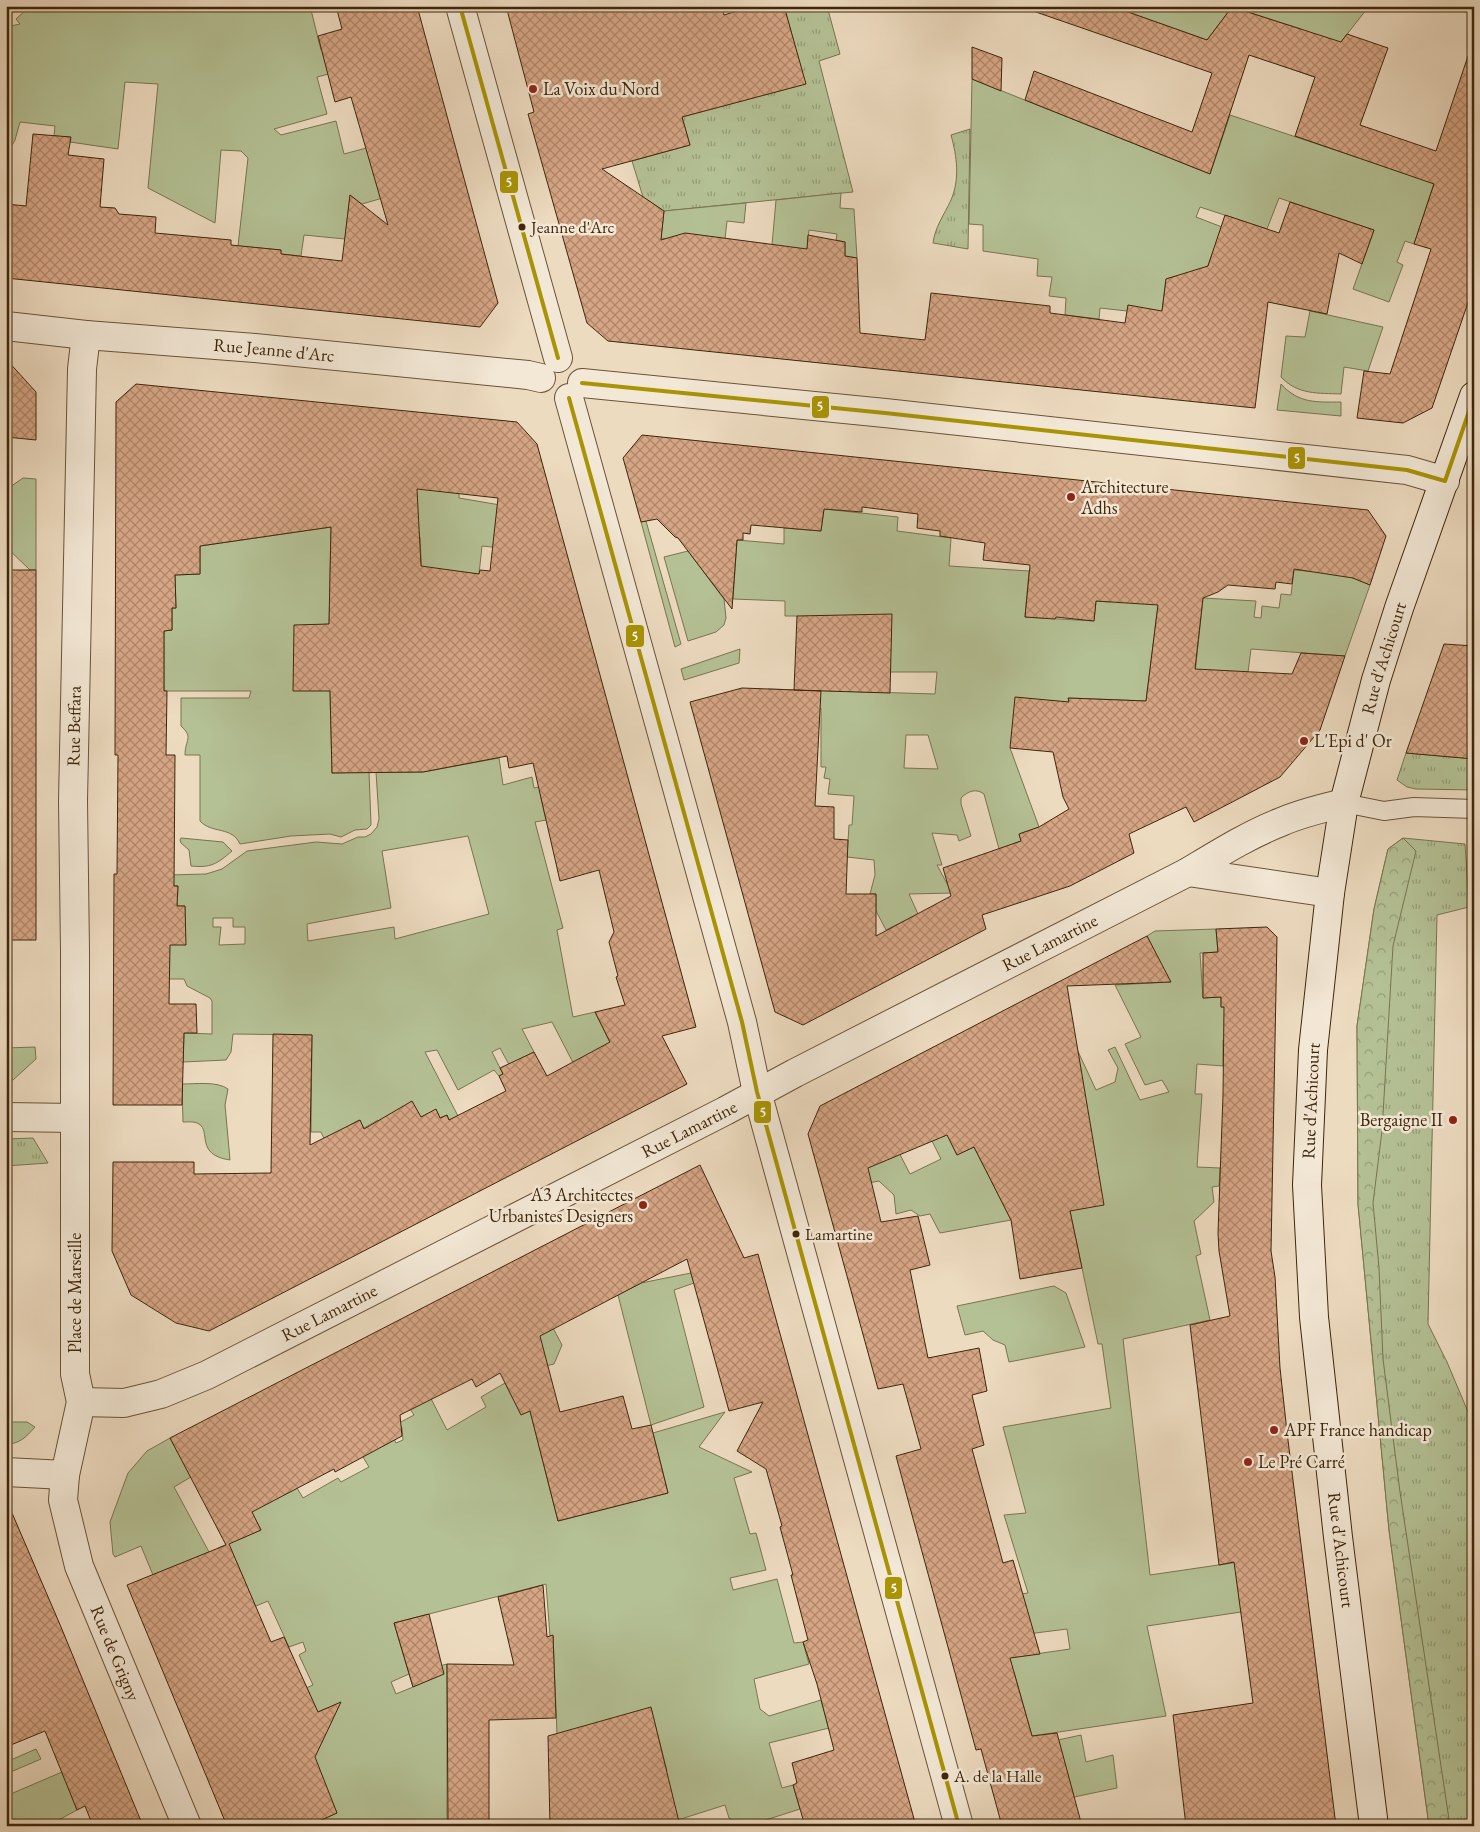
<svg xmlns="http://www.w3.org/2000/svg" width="1480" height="1832" viewBox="0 0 1480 1832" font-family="'EB Garamond',serif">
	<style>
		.grass { fill: url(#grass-tufts); stroke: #7a7450 }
		.forest { fill: url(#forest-crowns); stroke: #7a7450 }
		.green { fill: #b4c195; stroke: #7a7450; fill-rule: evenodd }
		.building { fill: url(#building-cross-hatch); stroke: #3f260a; fill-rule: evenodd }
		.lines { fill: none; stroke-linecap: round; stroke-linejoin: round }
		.lane-casing { stroke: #6a5338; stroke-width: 20 }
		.street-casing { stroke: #6a5338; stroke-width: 30 }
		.secondary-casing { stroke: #3f260a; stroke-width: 30 }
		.lane { stroke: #f3e8d6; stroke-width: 18 }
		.street { stroke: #f3e8d6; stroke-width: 28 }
		.secondary { stroke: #f3e8d6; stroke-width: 28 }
		.bus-1-casing { stroke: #f3e8d6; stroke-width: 8 }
		.bus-1 { stroke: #a89404; stroke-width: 4 }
		.poi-dot { fill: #8f2418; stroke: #f3e8d6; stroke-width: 2 }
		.bus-dot { fill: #3f260a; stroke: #f3e8d6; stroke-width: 2 }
		.labels { text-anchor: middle; stroke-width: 5; stroke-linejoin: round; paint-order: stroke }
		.bus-label { font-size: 17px; fill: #3f260a; stroke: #f3e8d6; text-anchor: start }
		.poi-label { font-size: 18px; fill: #3f260a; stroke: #f3e8d6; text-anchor: start }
		.street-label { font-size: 18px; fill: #3f260a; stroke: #f3e8d6 }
		.line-badge { stroke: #f3e8d6; stroke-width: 2 }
		.badge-label { font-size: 14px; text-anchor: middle; font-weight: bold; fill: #fff }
	</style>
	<defs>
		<pattern id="grass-tufts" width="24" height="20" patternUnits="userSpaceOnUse" patternTransform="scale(1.25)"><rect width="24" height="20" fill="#b4c195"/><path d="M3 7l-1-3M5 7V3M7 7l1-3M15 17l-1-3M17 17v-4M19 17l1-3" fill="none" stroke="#949d78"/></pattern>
		<pattern id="forest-crowns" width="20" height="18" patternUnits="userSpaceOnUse" patternTransform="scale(1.25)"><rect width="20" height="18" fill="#b4c195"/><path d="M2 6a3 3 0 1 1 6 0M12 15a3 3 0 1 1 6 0" fill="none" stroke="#949d78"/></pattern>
		<pattern id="building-cross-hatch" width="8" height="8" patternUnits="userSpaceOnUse" patternTransform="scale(1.25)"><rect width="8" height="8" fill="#d6a585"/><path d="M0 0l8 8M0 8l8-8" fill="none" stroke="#af866b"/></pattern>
	</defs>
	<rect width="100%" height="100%" fill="#eddbc0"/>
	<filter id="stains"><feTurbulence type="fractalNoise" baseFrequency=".004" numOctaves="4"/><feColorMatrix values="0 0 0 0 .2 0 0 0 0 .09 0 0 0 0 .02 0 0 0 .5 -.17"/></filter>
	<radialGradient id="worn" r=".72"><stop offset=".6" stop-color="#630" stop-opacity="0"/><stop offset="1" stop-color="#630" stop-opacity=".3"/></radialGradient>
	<path class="grass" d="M784 6H827L840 54 819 61 853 192 664 211 643 197 632 161 690 145 682 117 805 84Z
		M970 129 968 249 933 243C935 227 944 215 951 200 960 179 957 157 951 135Z
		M1406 753 1474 759V790L1416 789 1407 787 1397 780Z
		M1403 838 1465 844 1469 907 1437 915 1428 1324 1447 1362 1474 1426V1826H1429L1389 1530 1358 1204 1357 1026 1374 909 1388 849Z
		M33 1138 48 1163 6 1166V1139Z
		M6 1422H27L35 1427C26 1437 20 1444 6 1444Z"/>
	<path class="forest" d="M1403 838 1416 851 1393 946 1382 1131 1373 1203 1379 1268 1383 1359 1400 1492 1450 1826H1429L1389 1530 1358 1204 1357 1026 1374 909 1388 849Z"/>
	<path class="green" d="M30 6H310L321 50 345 43 352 68 317 77 327 114 274 129 281 135 336 121 344 154 370 147 400 193 362 204 350 195 345 239 304 235 301 256 281 254V250L238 246 248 158 241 151 221 150 215 223 148 188 158 84 125 82 118 149 70 142V137L54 136 55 126 20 122 15 140 6 156V27L20 24 16 19Z
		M1111 6H1369L1314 77 1275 63 1301 29 1232 7 1207 40Z
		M972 79 1210 174 1230 115 1434 183 1414 244 1405 241 1397 262 1403 265 1389 302 1353 289 1374 230 1279 198 1267 229 1200 207 1196 217 1222 227 1200 287 1176 276 1166 279 1160 327 1128 305 1127 311 1100 308 1099 319 1065 315 1066 298 1049 296 1052 277 1037 276 1038 259 983 251V225L969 224Z
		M841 193 840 208 854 209 857 258 845 256V242L836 240 837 234 809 230 807 250 772 245 776 200Z
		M746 203 744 223 727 221 725 239 675 240 661 238 664 211Z
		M1310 311 1383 327 1368 371 1344 367 1341 394C1318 393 1298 395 1281 377L1286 336 1305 337Z
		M1281 384C1299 404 1317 402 1341 402V416L1277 410Z
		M23 478 36 479V570H30L6 547V531L10 525 11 518 10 513 6 509V493L10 487Z
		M412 487 459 491V498L506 506 501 548 482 546 479 574 452 571 424 620 420 537 407 535Z
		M824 509 898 517 897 531 951 538 949 566 1029 571 1025 617 1094 621 1096 601 1110 602 1161 581 1146 701 1069 698V702L1010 748 1039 827 1019 834 1021 841 999 849 984 794C976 788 968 791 961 798V804L971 836 959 841 957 835 932 833 942 865H937L952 893 909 894 918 914 886 930 876 911V894H870L875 875 874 860 847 857 849 825H852L854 796 828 794 830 779 824 778 826 767H821V708L795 707 767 696 768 689 935 694 937 672H891L797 616H785V601L733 599 737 540 784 544V528L821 531ZM906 735H928L938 769 904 768Z
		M646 521 681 644 675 647 641 522Z
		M331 527 329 624 294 626 330 691 332 773 369 772 371 825 367 829 355 830 341 837 330 834 291 836 240 844C232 826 212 834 200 821V755H185C185 739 194 738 181 726V698H249L251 691H164V631L172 630V608H176L175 575 200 574V546Z
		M688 551 724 599 726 618 724 625 716 632 688 641 664 557Z
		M1294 570 1343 574 1370 585 1345 656 1251 649 1244 704 1192 702 1203 598 1256 601 1254 617 1261 618 1262 606 1279 608 1281 594 1291 595Z
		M740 649 739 663 684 680 681 669Z
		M499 758 503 785 532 777 534 788 562 782 541 798 546 820 535 822 563 928 557 930 573 1017 595 1012 620 1063 583 1082 552 1022 522 1029 534 1052 528 1055 520 1085 500 1048 492 1052 503 1074 499 1076 494 1070 458 1090 437 1050 425 1052 458 1116 449 1120 447 1115 440 1118 436 1110 386 1135 378 1120 364 1128 359 1120 350 1125 328 1147 321 1132H311L312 1035 233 1034 231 1052 226 1060 183 1062 184 1033 212 1034V1001L210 998 187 986 184 979H169L170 927H185V906H177L178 886H168V875L206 874 222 869 247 851 316 842 342 844 358 837H365L371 834 377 827 379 819 376 772H423ZM468 836 489 914 395 939 394 927 308 941 307 924 391 908 382 851ZM213 918H233V927H245V944L219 945 221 927H213Z
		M181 838 223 842 232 851C217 864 211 868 191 866L189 850 181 843 180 840Z
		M1216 929 1218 952 1200 953 1203 998 1221 997V1007L1229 1008 1242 1040H1223V1066L1197 1064 1195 1094H1202L1197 1167 1220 1168 1219 1186 1212 1187 1214 1202 1194 1221 1201 1254 1196 1256 1210 1320 1123 1339 1150 1575 1266 1558 1241 1612 1147 1626 1166 1716 1032 1736 1014 1672 1011 1671 1008 1658 1070 1649 1067 1629 1004 1637 995 1598 1028 1593 1004 1515 1026 1513 1003 1427 1111 1408 1102 1344H1098L1070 1211 1075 1045 1096 1090 1115 1082 1118 1068 1108 1050 1115 1047 1140 1100 1169 1092 1162 1080 1145 1085 1125 1044 1141 1037 1115 985 1170 982 1147 936 1155 931Z
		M35 1047 36 1059 13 1080H6V1048Z
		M182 1084C196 1084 217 1081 228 1089L225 1105 230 1160C195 1155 211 1131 199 1124 194 1121 188 1122 183 1122Z
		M933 1105 957 1155 974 1147 1011 1220 940 1233 930 1214 920 1216 911 1210 896 1214 894 1195 879 1181 858 1185V1151L890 1135 910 1174 941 1159 918 1113Z
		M691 1273 694 1283 674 1290 704 1407 651 1425 618 1295 641 1283Z
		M1054 1286 1066 1293 1085 1347 1009 1362 1005 1345 993 1340 983 1331 965 1335 957 1306Z
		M553 1328 562 1345 554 1364 520 1372 514 1348Z
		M423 1383 447 1430 486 1407 481 1397 505 1383 521 1414 530 1411 558 1521 668 1493 653 1433 725 1412 699 1447 752 1472 734 1478 750 1534 756 1533 766 1570 730 1578 733 1590 777 1579 794 1643 803 1642 809 1664 754 1679 760 1709 769 1716 821 1700 829 1728 769 1743 782 1788 793 1785 800 1809 747 1826H742L729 1818 725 1805 659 1826 626 1782 667 1771 651 1708 557 1734 553 1636H550L546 1584 394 1623 409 1674 447 1664V1826H314V1823L337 1813 306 1743 327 1708 266 1734 281 1699 313 1685 299 1655 306 1651 303 1642 289 1647 268 1601 225 1619 242 1575 237 1563 225 1568 218 1548 261 1530 244 1498 297 1488 303 1498 338 1478 341 1482 369 1467 363 1457 388 1427 396 1443 403 1440 402 1428 399 1423 414 1415 405 1401ZM409 1674 413 1687 396 1694 391 1682Z
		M170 1438 191 1477 174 1487 209 1552 153 1575 141 1546 115 1557 113 1554 110 1522 128 1473 147 1451Z
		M1081 1735 1086 1762 1113 1755 1117 1788 1074 1797 1058 1740Z
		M36 1749 41 1759 6 1774V1762Z
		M62 1772 77 1810 53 1823 54 1826H6V1796Z"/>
	<path class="building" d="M336 6H417L498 303 480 327 6 278V204L26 206 33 134 71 137 68 155 104 159 100 207 115 208 119 214 156 217 155 233 231 240V245L281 250V254L342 261 350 195 388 225 351 97 335 102 318 36 342 29Z
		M506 6H722L724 15 753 6H784L806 84 682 117 690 145 602 169 664 211 661 240 685 233 807 249 808 235 845 242V256L857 258 860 333 925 340 931 293 1050 306V313L1125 323 1128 305 1162 311 1166 279 1208 266 1225 215 1279 233 1290 202 1374 230 1362 264 1339 253 1327 314 1268 302 1255 408 608 341 587 323 528 114 534 112Z
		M1034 6H1111L1207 40 1232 7 1341 42 1347 34 1388 48 1360 125 1436 151 1468 56 1474 57V285L1432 408 1403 423 1357 418 1364 371 1390 374 1431 249 1414 244 1434 184 1295 136 1315 77 1249 55 1210 174 1025 100 1034 71 1192 132 1212 73 1033 11Z
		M972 47 1002 58 1001 91 972 79Z
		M6 359 36 392V440L6 437Z
		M136 384 517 422 537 444 696 1027 662 1036 687 1084 209 1331 176 1323 131 1295 112 1251 113 1162H194V1174L271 1173 273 1034 312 1035 310 1145 360 1120 364 1129 412 1101 421 1117 436 1109 440 1118 447 1115 449 1120 506 1091 499 1076 503 1074 500 1068 534 1052 547 1076 610 1042 595 1012 625 1005 616 977 618 976 609 942 614 932 599 870 560 881 533 763 509 768 507 756 423 772 332 773 330 691H293L294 625 329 624 331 527 200 546V574L175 575 176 608H172V630L164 631V691H167L166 755H175L174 886H178L177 906H185L186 945H170L169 1004H196L197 1033H184L182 1105H113L114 874H117L118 755H115L116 402ZM417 489 498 498 490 571 480 570 479 574 421 566Z
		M642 435 1368 510 1386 536 1370 585 1353 578 1294 569 1292 584 1276 582 1275 589 1228 585 1218 592 1203 598 1195 669 1292 674 1301 653 1345 656 1320 730 1280 777 1194 822 1186 807 1129 834 1134 853 1070 886 982 915 986 929 803 1025 775 1012 690 702 742 688 821 691 815 806 834 807V839L848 840 846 894H876V936L951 896 943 868 1021 841 1019 834 1039 827 1069 809 1063 797 1053 752 1010 748 1015 697 1069 702 1068 698 1146 701 1158 605 1096 601 1094 621 1056 617 1055 619 1025 617 1030 565 983 560 985 543 940 536V531L917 528 918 514 862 507V512L824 509 821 531 751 525 750 534 743 533V540H737L732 609 678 538 675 537 657 519 641 522 623 458Z
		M6 570H36V940H6Z
		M892 614 890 693 794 690 797 616Z
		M1444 644 1474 646V759L1406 753Z
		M1267 927 1277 937 1271 1251 1275 1277 1280 1368 1287 1432 1336 1826H1186L1173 1715 1253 1703 1234 1562 1219 1565 1190 1325 1230 1316 1219 1251 1218 1233 1223 1095 1224 1007H1221V997L1203 998V953L1218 952 1216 929Z
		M1147 936 1171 982 1067 986 1104 1205 1070 1211 1082 1268 1020 1279 1011 1220 974 1147 957 1155 947 1135 868 1168 881 1222 918 1216 930 1265 910 1270 928 1358 979 1348 987 1391 972 1395 984 1445 972 1449 1003 1563 1013 1560 1040 1654 1010 1658 1032 1736 1057 1733 1082 1826H1002L981 1749 976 1750 896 1456 921 1449 903 1384 878 1389 808 1134 820 1106Z
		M700 1165 744 1258 758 1254 916 1826H805L793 1785 797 1783 792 1763 834 1750 817 1684 803 1642 808 1640 791 1575H793L780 1527 782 1526 766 1469 737 1451 763 1402 729 1411 687 1259 540 1336 560 1412 623 1396 632 1429 651 1425 668 1493 558 1521 530 1411 521 1415 500 1373 476 1387 472 1379 400 1415 402 1436 335 1472 334 1469 252 1512 261 1530 229 1544 271 1642 284 1637 318 1712 341 1702 315 1757 337 1813 308 1826H227L127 1585 226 1545 170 1438Z
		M6 1499 61 1627 143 1826H93L85 1806 77 1810 45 1731 6 1747Z
		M543 1585 547 1637 553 1635 556 1718 489 1720V1826H448L447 1664 514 1665 498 1597Z
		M429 1614 444 1674 413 1687 394 1623Z
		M651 1707 680 1826H550L548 1736Z"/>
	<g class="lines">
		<g class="lane-casing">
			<path id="lane" d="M1344 803 1384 811 1414 807 1474 809"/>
		</g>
		<g class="street-casing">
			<g id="street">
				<path d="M460 6 558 358"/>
				<path id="s1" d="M6 326 86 335 255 348 528 375 541 378"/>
				<path id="s2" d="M86 335 82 369 73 801 75 952V1374L81 1402 65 1475 63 1500 79 1566 187 1826"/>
				<path d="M582 383 885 413 1407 470 1445 481"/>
				<path d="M569 398 742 1022 757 1092 959 1826"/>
				<path d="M1188 872 1330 893"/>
				<path d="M6 1117 74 1118"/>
				<path id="s3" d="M81 1402 124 1403 161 1394 207 1375 725 1111 795 1073 1188 872C1218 854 1248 835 1281 822 1301 813 1323 808 1344 803"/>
				<path d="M6 1472 65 1475"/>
			</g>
		</g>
		<g class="secondary-casing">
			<g id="secondary">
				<path id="s4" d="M1374 1826 1338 1537 1314 1317 1307 1185 1313 1050 1330 893 1344 803 1376 680 1399 608 1474 396"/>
			</g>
		</g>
		<use href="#lane" class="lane"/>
		<use href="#street" class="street"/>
		<use href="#secondary" class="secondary"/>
		<g class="bus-1-casing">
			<path id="bus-1" d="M460 6 558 358
				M582 383 885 413 1407 470 1445 481 1474 397
				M569 398 742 1022 757 1092 959 1826"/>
		</g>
		<use href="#bus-1" class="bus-1"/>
	</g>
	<g class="poi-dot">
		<circle cx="533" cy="89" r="5"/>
		<circle cx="1071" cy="497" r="5"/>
		<circle cx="1304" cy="741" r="5"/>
		<circle cx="1453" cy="1120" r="5"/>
		<circle cx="643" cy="1205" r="5"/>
		<circle cx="1274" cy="1430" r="5"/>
		<circle cx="1248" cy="1462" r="5"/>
	</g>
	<g class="bus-dot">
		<circle cx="522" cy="227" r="4.5"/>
		<circle cx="796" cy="1234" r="4.5"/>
		<circle cx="945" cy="1776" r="4.5"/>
	</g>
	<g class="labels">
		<g class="bus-label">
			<text x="531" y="233">Jeanne d'Arc</text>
			<text x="805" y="1240">Lamartine</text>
			<text x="954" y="1782">A. de la Halle</text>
		</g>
		<g class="poi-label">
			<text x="543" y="95">La Voix du Nord</text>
			<text x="1081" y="493">Architecture<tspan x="1081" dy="21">Adhs</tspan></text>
			<text x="1314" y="747">L'Epi d' Or</text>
			<text x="1443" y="1126" text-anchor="end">Bergaigne II</text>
			<text x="633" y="1201" text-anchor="end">A3 Architectes<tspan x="633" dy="21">Urbanistes Designers</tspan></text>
			<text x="1284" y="1436">APF France handicap</text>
			<text x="1258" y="1468">Le Pré Carré</text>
		</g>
		<g class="street-label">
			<text dy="6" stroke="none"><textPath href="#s1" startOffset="269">Rue Jeanne d'Arc</textPath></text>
			<text dy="6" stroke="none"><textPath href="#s4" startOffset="1179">Rue d'Achicourt</textPath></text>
			<text transform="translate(74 726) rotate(-89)" y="6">Rue Beffara</text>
			<text dy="6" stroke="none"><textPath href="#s3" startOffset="1078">Rue Lamartine</textPath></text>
			<text dy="6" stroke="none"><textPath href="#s4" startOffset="729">Rue d'Achicourt</textPath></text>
			<text dy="6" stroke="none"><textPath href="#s3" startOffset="672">Rue Lamartine</textPath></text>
			<text transform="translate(75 1293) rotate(-90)" y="6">Place de Marseille</text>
			<text dy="6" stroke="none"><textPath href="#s3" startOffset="268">Rue Lamartine</textPath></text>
			<text transform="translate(1341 1550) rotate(83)" y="6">Rue d'Achicourt</text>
			<text dy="6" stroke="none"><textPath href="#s2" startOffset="1330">Rue de Grigny</textPath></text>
		</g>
	</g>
	<g class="line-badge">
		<rect x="499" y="170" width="20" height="24" rx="5" fill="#a89404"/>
		<rect x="811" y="395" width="19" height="24" rx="5" fill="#a89404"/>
		<rect x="1287" y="446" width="19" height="24" rx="5" fill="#a89404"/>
		<rect x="625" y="624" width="20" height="24" rx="5" fill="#a89404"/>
		<rect x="753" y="1100" width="19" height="24" rx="5" fill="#a89404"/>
		<rect x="884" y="1576" width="19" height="24" rx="5" fill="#a89404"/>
	</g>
	<g class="badge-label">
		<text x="509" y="187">5</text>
		<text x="820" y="411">5</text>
		<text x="1297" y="463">5</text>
		<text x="635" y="641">5</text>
		<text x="763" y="1117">5</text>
		<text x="894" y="1593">5</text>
	</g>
	<rect width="1480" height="1832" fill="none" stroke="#eddbc0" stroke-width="25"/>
	<rect x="8" y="8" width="1465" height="1817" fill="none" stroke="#3f260a" stroke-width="2.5"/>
	<rect x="12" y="12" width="1455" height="1807" fill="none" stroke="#3f260a"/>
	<rect width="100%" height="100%" filter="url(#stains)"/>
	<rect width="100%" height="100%" fill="url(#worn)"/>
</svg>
